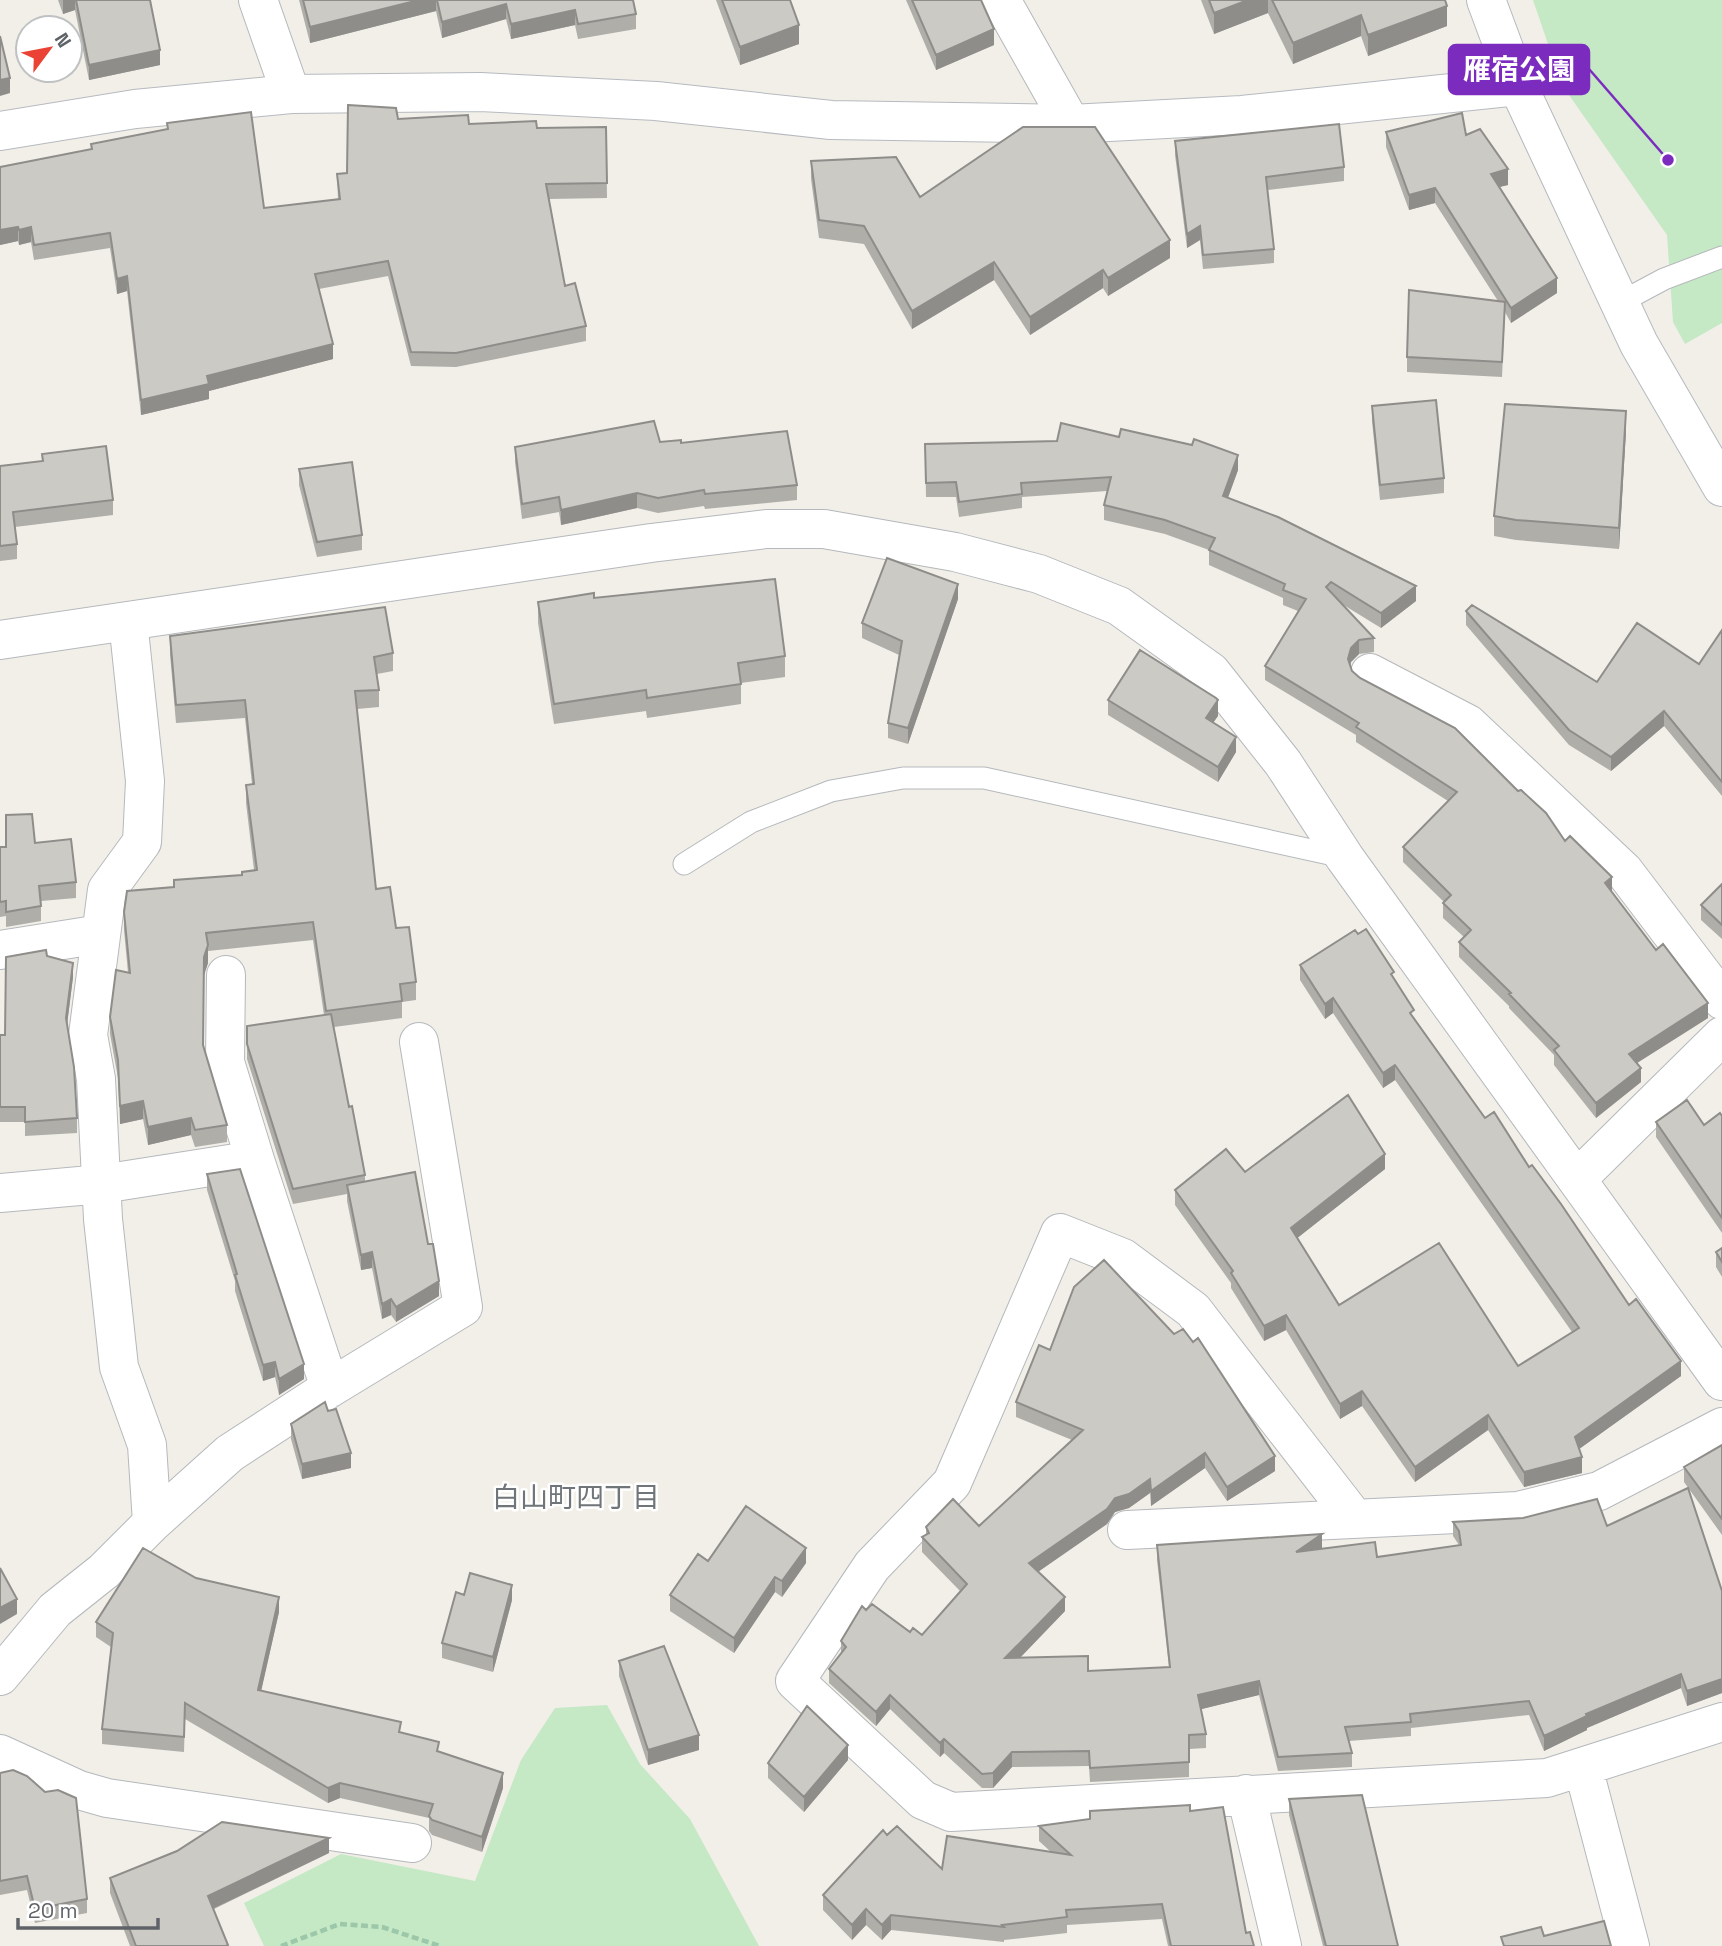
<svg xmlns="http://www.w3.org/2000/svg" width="1722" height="1946" viewBox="0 0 1722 1946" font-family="'Space Grotesk','Noto Sans JP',sans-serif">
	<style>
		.green { fill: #c5e8c5 }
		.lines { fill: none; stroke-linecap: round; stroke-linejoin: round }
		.lane-casing { stroke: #b5b8bc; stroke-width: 23 }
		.street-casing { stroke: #b5b8bc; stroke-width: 40 }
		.secondary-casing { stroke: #b6babf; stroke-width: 40 }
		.path { stroke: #9cc7a9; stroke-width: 4.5; stroke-dasharray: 7 3.5; stroke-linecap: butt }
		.lane { stroke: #fff; stroke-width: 21 }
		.street { stroke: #fff; stroke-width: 38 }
		.secondary { stroke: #fff; stroke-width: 38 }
		.wall { fill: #afaea9 }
		.shaded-wall { fill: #8f8d8a }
		.building { fill: #cccac5; stroke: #8f8d8a; stroke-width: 2 }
		.labels { text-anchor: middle; stroke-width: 5; stroke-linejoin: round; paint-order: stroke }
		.neighbourhood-label { font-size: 28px; fill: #70757a; stroke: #fff }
		.leader { fill: none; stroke: #7b2cbf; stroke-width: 2.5 }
		.callout-dot { fill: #7b2cbf; stroke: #fff; stroke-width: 2.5 }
		.callout { fill: #7b2cbf; stroke: #7b2cbf; stroke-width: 2.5 }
		.callout-label { font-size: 28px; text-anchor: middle; font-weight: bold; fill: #fff }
	</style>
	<rect width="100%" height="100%" fill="#f1efe8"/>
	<path class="green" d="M1533 0H1722V323L1685 344 1673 322 1667 235 1562 85Z
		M607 1705 640 1764 690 1819 759 1946H264L244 1903 341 1854 475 1881 521 1760 555 1708Z"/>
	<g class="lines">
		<g class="lane-casing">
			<path id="lane" d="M1621 302 1664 279 1722 257
				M684 864 751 822 831 791 903 778H984L1343 857"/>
		</g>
		<g class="street-casing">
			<path id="street" d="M258 0 291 94
				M1001 0 1071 124
				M128 621 145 781 142 842 107 890 88 1035 96 1079 103 1219 119 1367 147 1445 152 1523
				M0 640 651 543 766 529H824L955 552 1039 574 1119 606 1211 672 1283 763 1345 858 1722 1381
				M1370 673 1468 724 1624 871 1722 1000
				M0 950 101 934
				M226 975 225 1062 255 1160 330 1388
				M1577 1179 1722 1036
				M0 1193 102 1184 255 1160
				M1355 1519 1193 1310 1123 1258 1060 1233 952 1483 872 1566 795 1681 923 1800 951 1812 1547 1778 1722 1722
				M1127 1530 1518 1511 1599 1491 1722 1427
				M0 1676 55 1610 104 1571 152 1523 230 1453 330 1388 463 1307 419 1042
				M0 1754 79 1790 107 1798 412 1843
				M1583 1767 1630 1946
				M1246 1794 1282 1946"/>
		</g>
		<g class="secondary-casing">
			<path id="secondary" d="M1486 0 1518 86 1639 344 1722 487
				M0 131 135 109 291 94 480 92 656 101 831 120 1071 124 1242 115 1518 86"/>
		</g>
		<path class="path" d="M281 1946 340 1924 382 1927 440 1946"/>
		<use href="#lane" class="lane"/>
		<use href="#street" class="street"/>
		<use href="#secondary" class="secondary"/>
	</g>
	<path class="wall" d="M58 0H150L160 65 89 80 75 10 63 14Z
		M299 0H633L636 14V29L578 39 575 25 511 39 506 19 442 38 436 11 310 43Z
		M716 0H790L799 44 740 65Z
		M906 0H981L994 45 936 70Z
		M1201 0H1445L1447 26 1368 56 1361 36 1293 64 1268 13 1214 34Z
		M398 119 537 128 606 127 607 198 549 199 565 286 586 326V341L456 367 411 366 388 276 319 289 333 359 209 391V399L141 415 127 291 117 294 110 248 34 260 31 242 19 245 18 241 0 245V167L91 150V144L167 130V123L264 208 338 200 337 174 347 173Z
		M1386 132 1466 135 1508 185 1499 187 1557 293 1511 323 1505 312 1502 377 1407 372V357L1498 301 1435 203 1409 210 1386 147Z
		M1175 141 1344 167V181L1267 190 1274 249V263L1203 269 1200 240 1187 248 1175 155Z
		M811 161 920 197 1170 258 1108 296 1103 288 1030 335 994 280 912 329 864 244 819 238 811 179Z
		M1372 406 1444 478V493L1380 500 1372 421Z
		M1626 431 1619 549 1516 540 1494 536V516Z
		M660 442 681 443 797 485V500L705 509 704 506 658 513 637 508 561 525 559 512 522 519 515 462V447Z
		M925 444 1238 470 1228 498 1416 601 1381 628 1342 604 1374 638V652L1359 654 1351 662 1350 665 1352 671 1565 841 1612 892 1708 1018 1637 1063 1641 1082 1596 1118 1554 1065V1055L1509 1008V1006L1459 957V942L1464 937 1443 918V903L1444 902 1403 862V847L1448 801 1356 742V735L1265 680V666L1298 611 1283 605V598L1209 565V550L1165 534 1104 520V505L1107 491 1022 497V508L959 517 956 497H926Z
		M42 454 113 500V515L15 527 17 544V559L0 561V466L42 461Z
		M299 469 362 535V550L317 557 299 485Z
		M594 598 785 656V677L741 683V704L647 718 646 711 554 724 538 623V602Z
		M958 599 908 744 888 738V723L899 655 862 638V623Z
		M1466 611 1597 682 1699 664 1722 630V796L1664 726 1611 771 1569 745 1466 625Z
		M170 636 393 653V671L377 674 379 690V707L357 709 376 889 396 928 416 982V1000L402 1002V1018L334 1027 349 1107 365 1175V1182L428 1244 439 1296 396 1322 391 1315 382 1319 372 1268 361 1270 347 1201V1194L293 1204 247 1059V1026L324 1015 313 940 208 951V963L204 975 203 1045 227 1125V1142L195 1147 191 1135 148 1145 143 1119 120 1124 118 1078 110 1034V1017L128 973 124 930V912L174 887 242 875 254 870 246 803V785L252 784 245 718 176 723 170 654Z
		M1108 700 1218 716 1213 722 1236 752 1218 782 1108 715Z
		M35 843 76 882V898L41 901V921L6 927V916L0 917V847Z
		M1722 884V939L1701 920V905Z
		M1358 934 1394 979 1414 1019 1485 1118 1529 1167 1681 1376 1579 1449 1582 1473 1524 1487 1488 1430 1415 1482 1362 1406 1340 1419 1286 1330 1264 1341 1231 1288V1283L1175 1205V1190L1245 1172 1385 1169 1297 1238 1339 1305 1518 1366 1572 1332 1395 1080 1383 1088 1333 1013 1325 1019 1300 980V965Z
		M47 956 73 977 67 1024 77 1118V1133L25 1136V1122H0V1035H5Z
		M1722 1116V1233L1656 1137V1122L1704 1125Z
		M207 1174 304 1379 279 1395 275 1377 263 1381 235 1291V1281L207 1190Z
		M1716 1252 1722 1262V1277L1716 1267Z
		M1016 1402 1275 1471 1227 1501 1205 1468 1151 1506 1150 1493 1129 1508 1115 1512 1107 1524 1038 1572 1065 1611 1020 1658 1088 1671 1169 1667 1157 1560V1545L1321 1549 1377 1557 1459 1545 1453 1536V1522L1607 1526 1722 1591V1693L1687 1706 1681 1688 1587 1728V1730L1544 1751 1529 1715 1411 1728V1736L1349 1741 1352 1753V1767L1278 1771 1259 1695 1201 1709 1206 1734V1748L1189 1749V1777L1090 1782 1089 1766 1012 1767 993 1788H982L944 1753 940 1757 890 1709 876 1726 829 1683V1669L841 1654V1641L866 1610 910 1632 922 1635 960 1591 922 1552V1537L926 1535V1527L979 1526 1072 1440 1016 1417Z
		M328 1411 351 1468 302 1479 291 1439V1424Z
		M1722 1445V1535L1684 1482V1467Z
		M708 1561 806 1563 782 1597 775 1592 734 1653 670 1611V1595Z
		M196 1578 279 1612 261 1690 401 1733 439 1751 503 1788 482 1852 432 1835 429 1831V1818L340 1798 328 1803 185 1719 184 1752 102 1744V1729L111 1647 96 1637V1622Z
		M464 1595 512 1600 493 1672 442 1658V1643Z
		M619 1661 699 1750 648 1765 619 1676Z
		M848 1760 804 1812 768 1778V1763Z
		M0 1773 87 1899V1913L35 1923 27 1890 0 1895Z
		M1289 1799 1398 1946H1323L1289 1815Z
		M1190 1811 1246 1933 1254 1946H1168L1162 1919 1067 1925V1933L1004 1940V1942L891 1930 882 1940 866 1925 852 1940 823 1910V1895L887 1835 942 1869 1051 1852 1039 1841V1826Z
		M329 1853 214 1909 228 1946H130L110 1893V1878Z"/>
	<path class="shaded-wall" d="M63 0H75V10L63 14Z
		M419 0H436V11L310 43V27Z
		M1248 0H1268V13L1214 34V13Z
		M506 4V19L442 38V22Z
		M1447 6V26L1368 56V35Z
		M575 10V25L511 39V24Z
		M1361 15V36L1293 64V43Z
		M799 25V44L740 65V47Z
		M994 29V45L936 70V55Z
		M160 50V65L89 80V65Z
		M10 78V93L0 96V80Z
		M1508 169V185L1491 189V174Z
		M1435 188V203L1409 210V195Z
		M1200 226V240L1187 248V234Z
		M18 227V241L0 245V230Z
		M31 227V242L19 245V230Z
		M1170 240V258L1108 296V278Z
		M994 262V280L912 329V311Z
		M1103 270V288L1030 335V317Z
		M127 276V291L117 294V279Z
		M1557 278V293L1511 323V308Z
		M333 344V359L209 391V399L141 415V400L207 376Z
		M1626 411V431L1619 549V528Z
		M1238 455V470L1223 511V496Z
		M637 493V508L561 525V510Z
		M958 584V599L908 744V728Z
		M1416 586V601L1381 628V613Z
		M1359 640V654L1351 662 1348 673V659L1351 648Z
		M1218 700V716L1206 733V718Z
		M1664 711V726L1611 771V757Z
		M1236 737V752L1218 782V767Z
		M1612 877V892L1605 883Z
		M208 945V963L204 975V957Z
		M73 963V977L66 1033V1018Z
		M1333 998V1013L1325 1019V1004Z
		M1708 1003V1018L1629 1068V1054Z
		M1395 1065V1080L1383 1088V1073Z
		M1641 1068V1082L1596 1118V1103Z
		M143 1101V1119L120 1124V1106Z
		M191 1118V1135L148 1145V1127Z
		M1385 1154V1169L1291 1243V1228Z
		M372 1252V1268L361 1270V1255Z
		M439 1281V1296L396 1322V1307Z
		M391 1299V1315L382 1319V1304Z
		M1286 1315V1330L1264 1341V1326Z
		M1681 1361V1376L1575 1452V1437Z
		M275 1362V1377L263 1381V1365Z
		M304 1364V1379L279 1395V1379Z
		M1362 1391V1406L1340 1419V1404Z
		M1488 1415V1430L1415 1482V1467Z
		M351 1453V1468L302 1479V1464Z
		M1205 1453V1468L1151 1506V1491Z
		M1275 1456V1471L1227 1501V1487Z
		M1582 1457V1473L1524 1487V1472Z
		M1150 1479V1493L1129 1508 1115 1512 1107 1524 1029 1578V1563L1115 1498Z
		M1322 1534V1549L1296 1552Z
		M806 1548V1563L782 1597V1581Z
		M775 1577V1592L734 1653V1638Z
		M512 1585V1600L493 1672V1657Z
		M279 1597V1612L258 1705V1690Z
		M1065 1597V1611L1005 1673V1658Z
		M17 1599V1614L0 1624V1608Z
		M1681 1674V1688L1587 1728V1730L1544 1751V1736L1586 1714Z
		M1722 1679V1693L1687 1706V1691Z
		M1259 1681V1695L1198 1710V1695Z
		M890 1695V1709L876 1726V1712Z
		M699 1735V1750L648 1765V1750Z
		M944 1739V1753L940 1757V1743Z
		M848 1745V1760L804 1812V1797Z
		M1012 1752V1767L993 1788V1773Z
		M503 1773V1788L482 1852V1837Z
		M340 1783V1798L328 1803V1788Z
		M329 1838V1853L208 1911V1896Z
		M866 1909V1925L852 1940V1925Z
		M891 1915V1930L882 1940V1925Z"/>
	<path class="building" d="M76 0H150L160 50 89 65Z
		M303 0H419L310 27Z
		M437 0H633L636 14 578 24 575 10 511 24 506 4 442 22Z
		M722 0H790L799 25 740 47Z
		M912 0H981L994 29 936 55Z
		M1209 0H1248L1214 13Z
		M1272 0H1445L1447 6 1368 35 1361 15 1293 43Z
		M0 36 10 78 0 80Z
		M348 105 396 108 398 119 468 115 469 124 536 121 537 128 606 127 607 183 546 184 565 286 575 283 586 326 456 353 411 352 388 261 315 274 333 344 207 376 209 384 141 400 127 276 117 279 110 233 34 245 31 227 19 230 18 227 0 230V167L92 149 91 144 168 129 167 123 251 112 264 208 340 199 337 174 347 173Z
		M1462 113 1466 135 1480 129 1508 169 1491 174 1557 278 1511 308 1435 188 1409 195 1386 132Z
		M1339 124 1344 167 1266 177 1274 249 1203 255 1200 226 1187 234 1175 141Z
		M1023 127H1095L1170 240 1108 278 1103 270 1030 317 994 262 912 311 864 226 819 220 811 161 896 157 920 197Z
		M1409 290 1505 302 1502 362 1407 357Z
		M1436 400 1444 478 1380 485 1372 406Z
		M1505 404 1626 411 1619 528 1516 520 1494 516Z
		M654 421 660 442 681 440V443L787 431 797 485 705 494 704 490 658 498 637 493 561 510 559 497 522 504 515 447Z
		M1061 423 1119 437 1121 429 1192 445 1194 439 1238 455 1223 496 1278 517 1416 586 1381 613 1331 582 1326 587 1374 638 1359 640 1351 648 1348 659 1352 671 1360 678 1455 728 1518 791 1521 790 1546 813 1565 841 1570 836 1612 877 1605 883 1656 950 1663 944 1708 1003 1629 1054 1641 1068 1596 1103 1554 1050 1559 1046 1509 994 1511 993 1459 942 1471 930 1443 903 1451 895 1403 847 1457 792 1356 727 1359 723 1265 666 1306 599 1283 590 1285 584 1209 550 1215 538 1165 520 1104 505 1111 477 1021 483 1022 494 959 502 956 482 926 483 925 444 1057 441Z
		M106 446 113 500 13 512 17 544 0 546V466L43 461 42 454Z
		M352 462 362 535 317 542 299 469Z
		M887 558 958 584 908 728 888 723 902 641 862 623Z
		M775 579 785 656 738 663 741 684 647 698 646 690 554 704 538 602 594 593V598Z
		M1472 605 1597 682 1637 623 1699 664 1722 630V782L1664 711 1611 757 1569 730 1466 611Z
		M385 607 393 653 374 657 379 690 355 691 376 889 390 887 396 928 409 927 416 982 400 984 402 1001 326 1011 313 922 206 933 208 945 204 957 203 1045 227 1125 195 1130 191 1118 148 1127 143 1101 120 1106 118 1060 110 1017 116 970 130 973 124 912 127 891 174 887V880L242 875V872L257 870 246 785 254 784 245 700 176 705 170 636Z
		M1140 650 1216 698 1218 700 1206 718 1236 737 1218 767 1108 700Z
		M32 814 35 843 71 839 76 882 39 886 41 906 6 912V901L0 902V847H6V815Z
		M1722 884V925L1701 905Z
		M1366 929 1394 972 1391 974 1414 1010 1410 1013 1485 1118 1494 1112 1529 1167 1532 1165 1561 1204 1629 1305 1636 1299 1681 1361 1575 1437 1582 1457 1524 1472 1488 1415 1415 1467 1362 1391 1340 1404 1286 1315 1264 1326 1231 1273 1233 1271 1175 1190 1226 1149 1245 1172 1348 1095 1385 1154 1291 1228 1339 1305 1439 1243 1518 1366 1579 1328 1395 1065 1383 1073 1333 998 1325 1004 1300 965 1355 930 1358 934Z
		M46 950 47 956 73 963 66 1018 74 1067 77 1118 25 1122V1107H0V1035H5L6 957Z
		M331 1014 349 1107 352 1106 365 1175 293 1189 247 1044V1026Z
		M1687 1100 1704 1125 1720 1113 1722 1116V1218L1656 1122Z
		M240 1169 304 1364 279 1379 275 1362 263 1365 235 1275 237 1274 207 1174Z
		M415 1172 428 1244H433L439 1281 396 1307 391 1299 382 1304 372 1252 361 1255 347 1185Z
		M1722 1248V1262L1716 1252Z
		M1104 1260 1174 1334 1183 1329 1193 1342 1198 1338 1275 1456 1227 1487 1205 1453 1151 1491 1150 1479 1129 1494 1115 1498 1107 1509 1029 1563 1065 1597 1005 1658 1088 1656V1671L1170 1667 1157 1545 1322 1534 1296 1552 1375 1542 1377 1557 1461 1545 1459 1531 1453 1522 1523 1518 1597 1499 1607 1526 1688 1488 1722 1591V1679L1687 1691 1681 1674 1586 1714 1587 1716 1544 1736 1529 1701 1410 1714 1411 1722 1345 1727 1352 1753 1278 1757 1259 1681 1198 1695 1206 1734 1189 1735V1762L1090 1768 1089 1751 1012 1752 993 1773 982 1774 944 1739 940 1743 890 1695 876 1712 829 1669 846 1647 841 1641 862 1606 866 1610 872 1604 910 1632 913 1628 922 1635 967 1584 922 1537 929 1533 926 1527 953 1499 979 1526 1083 1430 1016 1402 1039 1345 1050 1350 1074 1287Z
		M325 1402 328 1411 336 1409 351 1453 302 1464 291 1424Z
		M1722 1445V1519L1684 1467Z
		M746 1506 806 1548 782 1581 775 1577 734 1638 670 1595 698 1554 708 1561Z
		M143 1548 196 1578 279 1597 258 1690 401 1722 399 1732 439 1742 437 1751 503 1773 482 1837 432 1820 429 1816 433 1804 340 1783 328 1788 185 1703 184 1737 102 1729 113 1633 96 1622Z
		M0 1568 17 1599 0 1608Z
		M470 1573 512 1585 493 1657 442 1643 456 1592 464 1595Z
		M664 1646 699 1735 648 1750 619 1661Z
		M807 1706 848 1745 804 1797 768 1763Z
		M13 1770 27 1776 45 1792 58 1790 76 1798 87 1899 35 1909 27 1876 0 1881V1773Z
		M1362 1795 1398 1946H1326L1289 1799Z
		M1190 1805V1811L1223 1807 1246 1933 1250 1932 1254 1946H1171L1162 1904 1066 1910 1067 1917 1002 1925 1004 1927 891 1915 882 1925 866 1909 852 1925 823 1895 883 1830 887 1835 897 1826 942 1869 947 1836 1071 1855 1039 1826 1090 1819V1811Z
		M222 1822 329 1838 208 1896 228 1945 226 1946H136L110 1878 177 1851Z
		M1604 1921 1611 1946H1504L1501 1937 1541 1927 1544 1936Z"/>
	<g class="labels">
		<g class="neighbourhood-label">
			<text x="576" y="1507">白山町四丁目</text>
		</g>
	</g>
	<path class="leader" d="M1668 160L1589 69"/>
	<circle class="callout-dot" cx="1668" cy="160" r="7"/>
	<rect class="callout" x="1449" y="45" width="140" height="49" rx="7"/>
	<g class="callout-label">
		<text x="1519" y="79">雁宿公園</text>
	</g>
	<g transform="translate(49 49) rotate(58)"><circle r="33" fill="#ffffff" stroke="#bfc1c3" stroke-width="2"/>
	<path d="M0-5L12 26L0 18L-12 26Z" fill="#ea4335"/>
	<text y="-10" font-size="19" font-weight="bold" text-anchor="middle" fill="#5f6368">N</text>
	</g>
	<path d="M18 1918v10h140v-10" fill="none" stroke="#5f6368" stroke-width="3.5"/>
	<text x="28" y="1918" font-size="21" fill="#5f6368" stroke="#ffffff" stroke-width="5" paint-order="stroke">20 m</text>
</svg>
